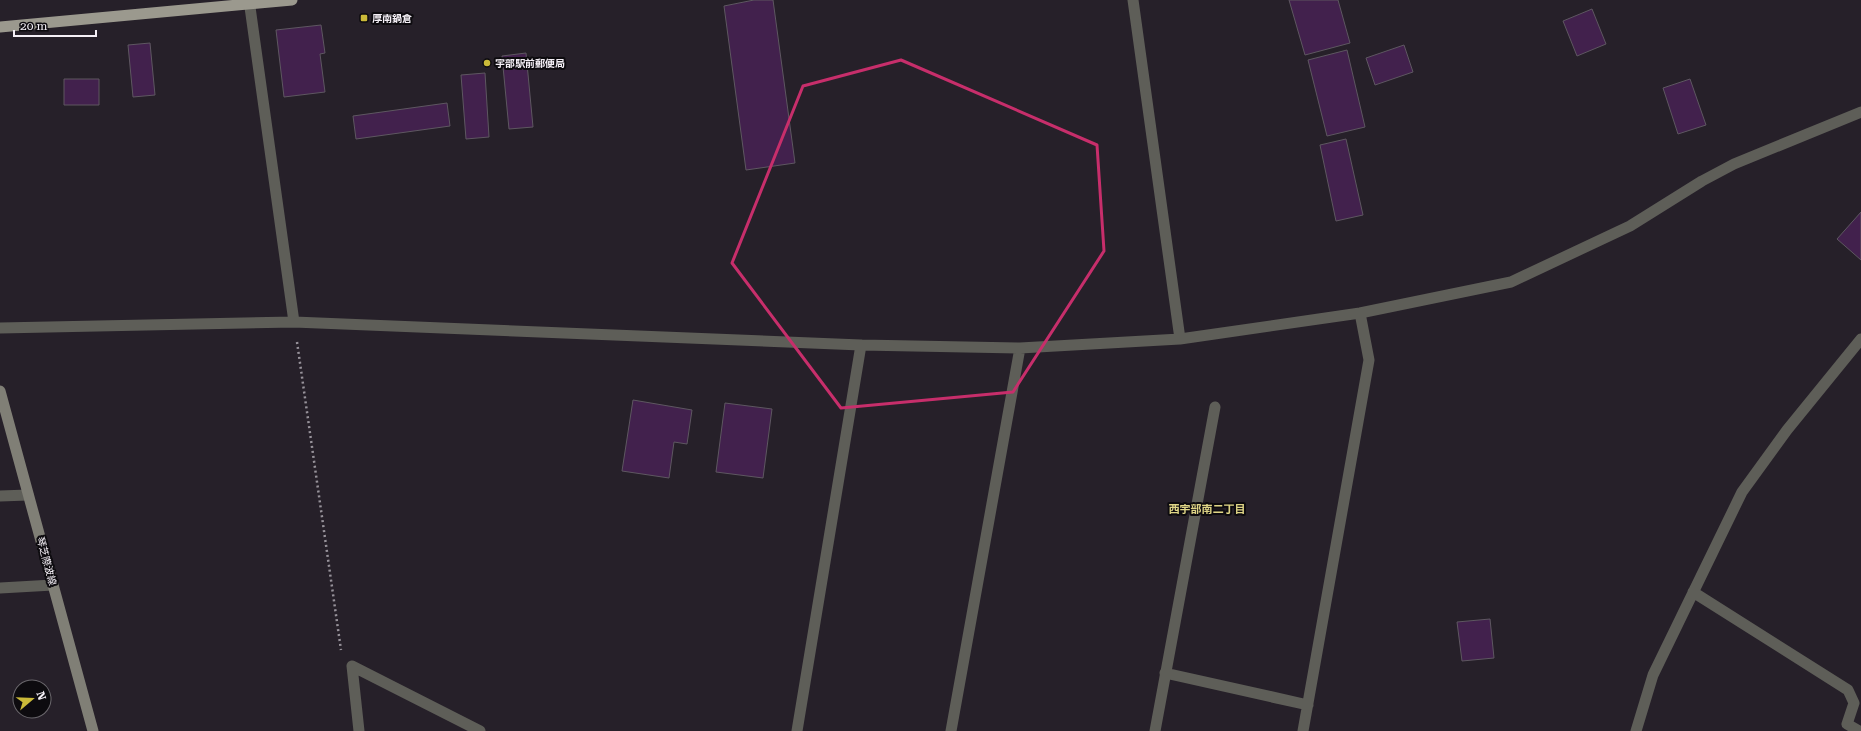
<svg xmlns="http://www.w3.org/2000/svg" width="1861" height="731" viewBox="0 0 1861 731" font-family="'Roboto Serif','Noto Sans JP',serif">
	<style>
		.building { fill: #42214d; stroke: #5e5761 }
		.lines { fill: none; stroke-linecap: round; stroke-linejoin: round }
		.path { stroke: #97929a; stroke-width: 2.5; stroke-dasharray: 2 3; stroke-linecap: butt }
		.minor { stroke: #5e5e58; stroke-width: 11 }
		.secondary { stroke: #807f76; stroke-width: 11 }
		.primary { stroke: #9b998e; stroke-width: 11 }
		.marked { fill: none; stroke: #c72e6b; stroke-width: 3; stroke-linejoin: round }
		.poi-dot { fill: #cbba39; stroke: #0d0b0f; stroke-width: 1.5 }
		.labels { text-anchor: middle; stroke-width: 4; stroke-linejoin: round; paint-order: stroke }
		.poi-label { font-size: 10px; font-weight: bold; fill: #f5f0f7; stroke: #0d0b0f; text-anchor: start }
		.street-label { font-size: 10px; fill: #f5f0f7; stroke: #0d0b0f }
		.neighbourhood-label { font-size: 11px; font-weight: bold; fill: #dfd586; stroke: #0d0b0f }
	</style>
	<rect width="100%" height="100%" fill="#262029"/>
	<path class="building" d="M773 0 795 163 746 170 724 6 754 0Z
		M1289 0H1338L1350 43 1305 55Z
		M1592 9 1606 44 1577 56 1563 21Z
		M321 25 325 53 320 54 325 92 284 97 276 30Z
		M150 43 155 95 133 97 128 45Z
		M1404 45 1413 72 1375 85 1366 58Z
		M1347 50 1365 127 1327 136 1308 60Z
		M526 53 533 127 509 129 502 56Z
		M485 73 489 137 466 139 461 75Z
		M64 79H99V105H64Z
		M1690 79 1706 125 1678 134 1663 88Z
		M447 103 450 126 356 139 353 116Z
		M1346 139 1363 215 1336 221 1320 145Z
		M1861 212V260L1837 239Z
		M633 400 692 410 687 444 674 442 669 478 622 471Z
		M725 403 772 409 763 478 716 472Z
		M1490 619 1494 658 1462 661 1457 622Z"/>
	<g class="lines">
		<path class="path" d="M297 342 341 650"/>
		<path class="minor" d="M249 0 294 322
			M1133 0 1180 339
			M0 328 294 322 861 345 1020 348 1180 339 1360 313 1511 282 1630 226 1702 181 1734 164 1861 112
			M0 496 28 495
			M0 588 53 585
			M1693 592 1848 690 1854 703 1847 724 1859 731
			M352 666 480 731
			M352 666 359 731
			M1165 673 1308 705
			M797 731 861 345
			M951 731 1020 348
			M1155 731 1215 407
			M1303 731 1369 360 1360 313
			M1636 731 1653 675 1742 492 1787 430 1861 339"/>
		<path class="secondary" d="M0 391 93 731"/>
		<path class="primary" d="M0 27 292 0"/>
	</g>
	<path class="marked" d="M901 60 1097 145 1104 251 1013 392 841 408 732 263 803 86Z"/>
	<g class="poi-dot">
		<rect x="360" y="14" width="8" height="8" rx="2"/>
		<circle cx="487" cy="63" r="4"/>
	</g>
	<g class="labels">
		<g class="poi-label">
			<text x="372" y="22">厚南鍋倉</text>
			<text x="495" y="67">宇部駅前郵便局</text>
		</g>
		<g class="street-label">
			<text transform="translate(47 561) rotate(75)" y="4">琴芝際波線</text>
		</g>
		<g class="neighbourhood-label">
			<text x="1207" y="513">西宇部南二丁目</text>
		</g>
	</g>
	<g transform="translate(32 699) rotate(71)"><circle r="19" fill="#0d0b0f" stroke="#6a676c"/>
	<path d="M0-3L7 15L0 10L-7 15Z" fill="#cbba39"/>
	<text y="-6" font-size="11" font-weight="bold" text-anchor="middle" fill="#f5f0f7">N</text>
	</g>
	<path d="M14 30v6h82v-6" fill="none" stroke="#f5f0f7" stroke-width="2"/>
	<text x="20" y="30" font-size="12" fill="#f5f0f7" stroke="#0d0b0f" stroke-width="3" paint-order="stroke">20 m</text>
</svg>
